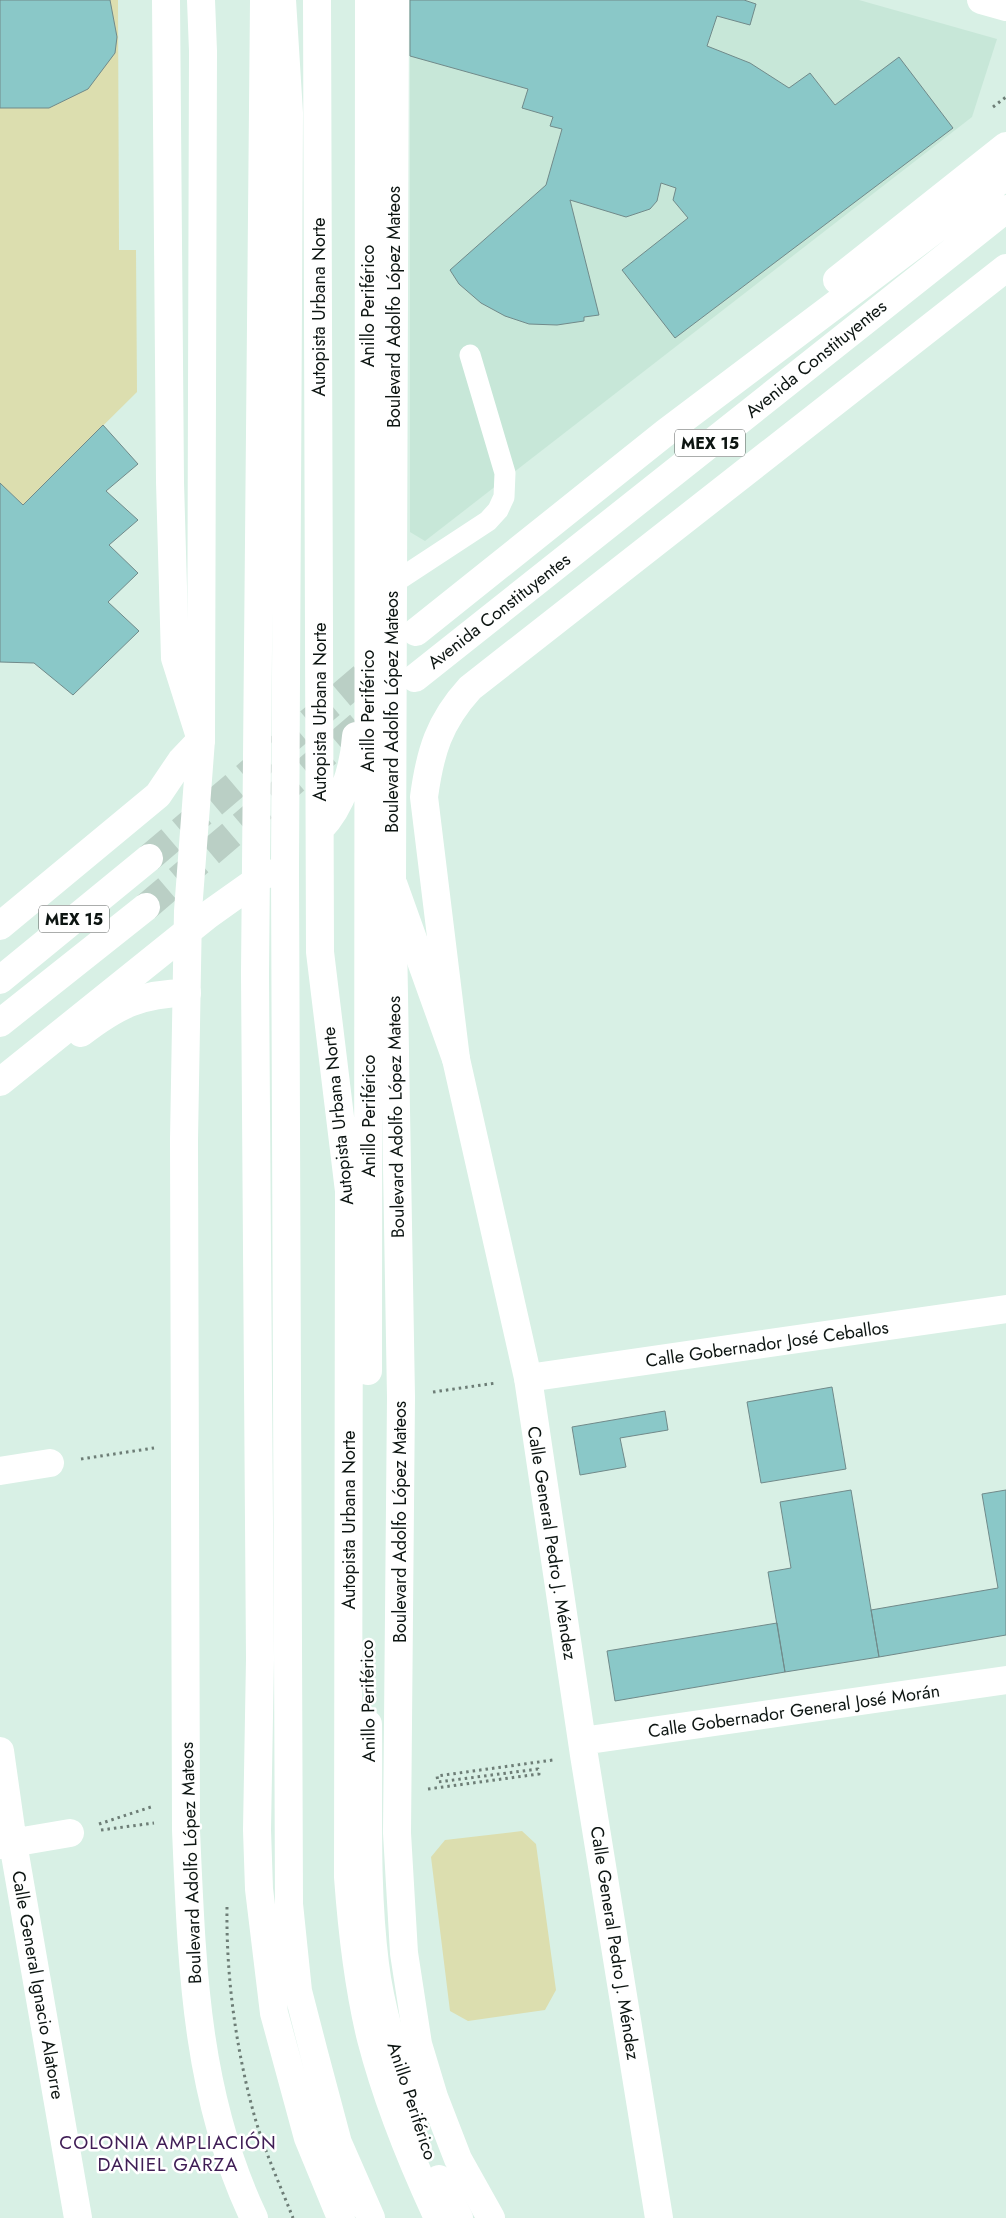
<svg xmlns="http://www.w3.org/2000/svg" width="1006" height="2218" viewBox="0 0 1006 2218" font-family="Jost,sans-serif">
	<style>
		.built { fill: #c7e7d8 }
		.green { fill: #dcdeaf }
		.building { fill: #8ac8c8; stroke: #718a8a }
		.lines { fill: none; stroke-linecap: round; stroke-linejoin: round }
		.primary-tunnel { stroke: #bacfc5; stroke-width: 28; stroke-dasharray: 28 14; stroke-linecap: butt }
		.path { stroke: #6d7d76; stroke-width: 3; stroke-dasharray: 2.5 4; stroke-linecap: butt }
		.service { stroke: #fff; stroke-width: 21 }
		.minor { stroke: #fff; stroke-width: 28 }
		.tertiary { stroke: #fff; stroke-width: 28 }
		.secondary { stroke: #fff; stroke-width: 28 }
		.primary { stroke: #fff; stroke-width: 28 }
		.trunk { stroke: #fff; stroke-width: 28 }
		.motorway { stroke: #fff; stroke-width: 28 }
		.labels { text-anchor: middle; stroke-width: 5; stroke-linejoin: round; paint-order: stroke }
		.shield { fill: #fff; stroke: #565b59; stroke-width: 1 }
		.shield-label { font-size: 16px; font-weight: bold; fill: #0d1512 }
		.street-label { font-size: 18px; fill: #0d1512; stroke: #fff }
		.neighbourhood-label { font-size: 19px; letter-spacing: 1px; fill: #3f1d55; stroke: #fff }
	</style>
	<rect width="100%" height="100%" fill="#d8f0e5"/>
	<path class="built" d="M410 0H859L997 39 972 117 425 541 410 532Z"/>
	<path class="green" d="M0 0H118L119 250H136L137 392 23 505 0 483Z
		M522 1831 536 1844 556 1990 545 2010 468 2021 450 2011 431 1857 445 1840Z"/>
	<path class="building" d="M0 0H110L117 37 115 53 88 89 49 108H0Z
		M410 0H744L756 4 750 25 717 16 707 46 750 63 789 88 810 73 835 105 899 57 953 128 675 338 622 270 688 218 673 200 676 188 661 183 657 201 650 209 626 217 570 200 599 315 584 317V321L557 325 529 324 505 316 481 303 459 284 450 270 546 185 562 129 550 126 553 117 522 108 528 89 410 56Z
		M103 425 138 464 106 491 138 520 109 545 138 573 108 602 139 631 73 695 34 663 0 662V483L23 505Z
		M832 1387 846 1469 761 1483 747 1402Z
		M665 1411 668 1430 620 1438 626 1467 580 1475 572 1427Z
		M851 1490 879 1657 785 1672 768 1572 791 1568 780 1502Z
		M1006 1490V1635L879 1657 871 1610 998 1588 982 1494Z
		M777 1623 785 1672 615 1701 607 1651Z"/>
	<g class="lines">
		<path class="primary-tunnel" d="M149 858 384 659
			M146 907 369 717"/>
		<path class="path" d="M993 107 1006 97
			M433 1392 496 1383
			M81 1459 154 1448
			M428 1789 539 1774 538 1769 438 1782 437 1776 553 1760
			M99 1824 154 1806
			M101 1830 154 1823
			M227 1907C226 1977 236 2050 255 2118 265 2152 280 2185 293 2218"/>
		<path class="service" d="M392 584 488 521 498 510 504 497 505 473 470 355"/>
		<path class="minor" d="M528 1378 1006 1309
			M0 1471 50 1463
			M0 1751 13 1843 78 2218
			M0 1845 70 1833"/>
		<path class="tertiary" d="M981 0 1006 7
			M394 886 456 1059 528 1378 584 1755 659 2218
			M582 1741 1006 1680"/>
		<path class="secondary" d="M201 0 203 51 201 740 188 911 184 1140 186 1830C192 1965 195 2094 254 2218
			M395 0 392 880 401 1397 397 1833 404 1953 418 2044 434 2097 458 2159 491 2218"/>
		<path class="primary" d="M837 280 1006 146
			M416 632 665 433 1006 176
			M415 678 1006 209
			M0 980 149 858
			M0 1023 146 907
			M456 1059 424 797C430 752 439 722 470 688L1006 268"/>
		<path class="trunk" d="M0 926 158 795 181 761 201 740
			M81 1033C116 1006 141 993 187 993"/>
		<path class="motorway" d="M166 0 170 482 175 658 201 740
			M264 0 255 974 260 1659 257 1830 259 1889 274 2013 308 2138 341 2218
			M282 0 289 113 285 869 289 1904 298 1991 314 2053 338 2143 371 2218
			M317 0 320 952 349 1191 348 1877C352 1932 358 1986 371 2039 387 2101 411 2160 438 2218
			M320 829C342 807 354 768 356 736
			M0 1082 208 915 267 873
			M368 1371 369 0
			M368 1724C369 1804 365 1885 375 1964 381 2014 400 2070 415 2119
			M439 2179 459 2218"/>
	</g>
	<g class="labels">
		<g class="shield">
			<rect x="675" y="429.5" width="70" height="27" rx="4"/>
			<rect x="39" y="905.5" width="70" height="27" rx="4"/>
		</g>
		<g class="shield-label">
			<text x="710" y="449">MEX 15</text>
			<text x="74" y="925">MEX 15</text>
		</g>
		<g class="street-label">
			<text transform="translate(368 306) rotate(-90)" y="6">Anillo Periférico</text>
			<text transform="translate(319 307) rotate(-90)" y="6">Autopista Urbana Norte</text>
			<text transform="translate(394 307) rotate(-90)" y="6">Boulevard Adolfo López Mateos</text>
			<text transform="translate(816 359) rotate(-39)" y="6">Avenida Constituyentes</text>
			<text transform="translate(499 611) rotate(-38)" y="6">Avenida Constituyentes</text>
			<text transform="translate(368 711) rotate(-90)" y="6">Anillo Periférico</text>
			<text transform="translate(320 712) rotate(-90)" y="6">Autopista Urbana Norte</text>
			<text transform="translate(392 712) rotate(-90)" y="6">Boulevard Adolfo López Mateos</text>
			<text transform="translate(338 1116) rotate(-96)" y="6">Autopista Urbana Norte</text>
			<text transform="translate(369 1116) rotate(-90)" y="6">Anillo Periférico</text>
			<text transform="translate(396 1117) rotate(-91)" y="6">Boulevard Adolfo López Mateos</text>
			<text transform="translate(767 1344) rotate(-8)" y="6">Calle Gobernador José Ceballos</text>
			<text transform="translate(349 1520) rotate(-90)" y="6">Autopista Urbana Norte</text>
			<text transform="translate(400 1522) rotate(-90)" y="6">Boulevard Adolfo López Mateos</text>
			<text transform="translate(552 1543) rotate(81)" y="6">Calle General Pedro J. Méndez</text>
			<text transform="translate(368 1701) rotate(-91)" y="6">Anillo Periférico</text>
			<text transform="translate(794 1711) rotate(-8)" y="6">Calle Gobernador General José Morán</text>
			<text transform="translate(191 1863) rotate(-92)" y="6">Boulevard Adolfo López Mateos</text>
			<text transform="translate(615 1943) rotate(81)" y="6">Calle General Pedro J. Méndez</text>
			<text transform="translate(38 1985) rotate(80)" y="6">Calle General Ignacio Alatorre</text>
			<text transform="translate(412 2101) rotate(72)" y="6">Anillo Periférico</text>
		</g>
		<g class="neighbourhood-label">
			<text x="168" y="2149">COLONIA AMPLIACIÓN<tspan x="168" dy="22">DANIEL GARZA</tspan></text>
		</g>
	</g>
</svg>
